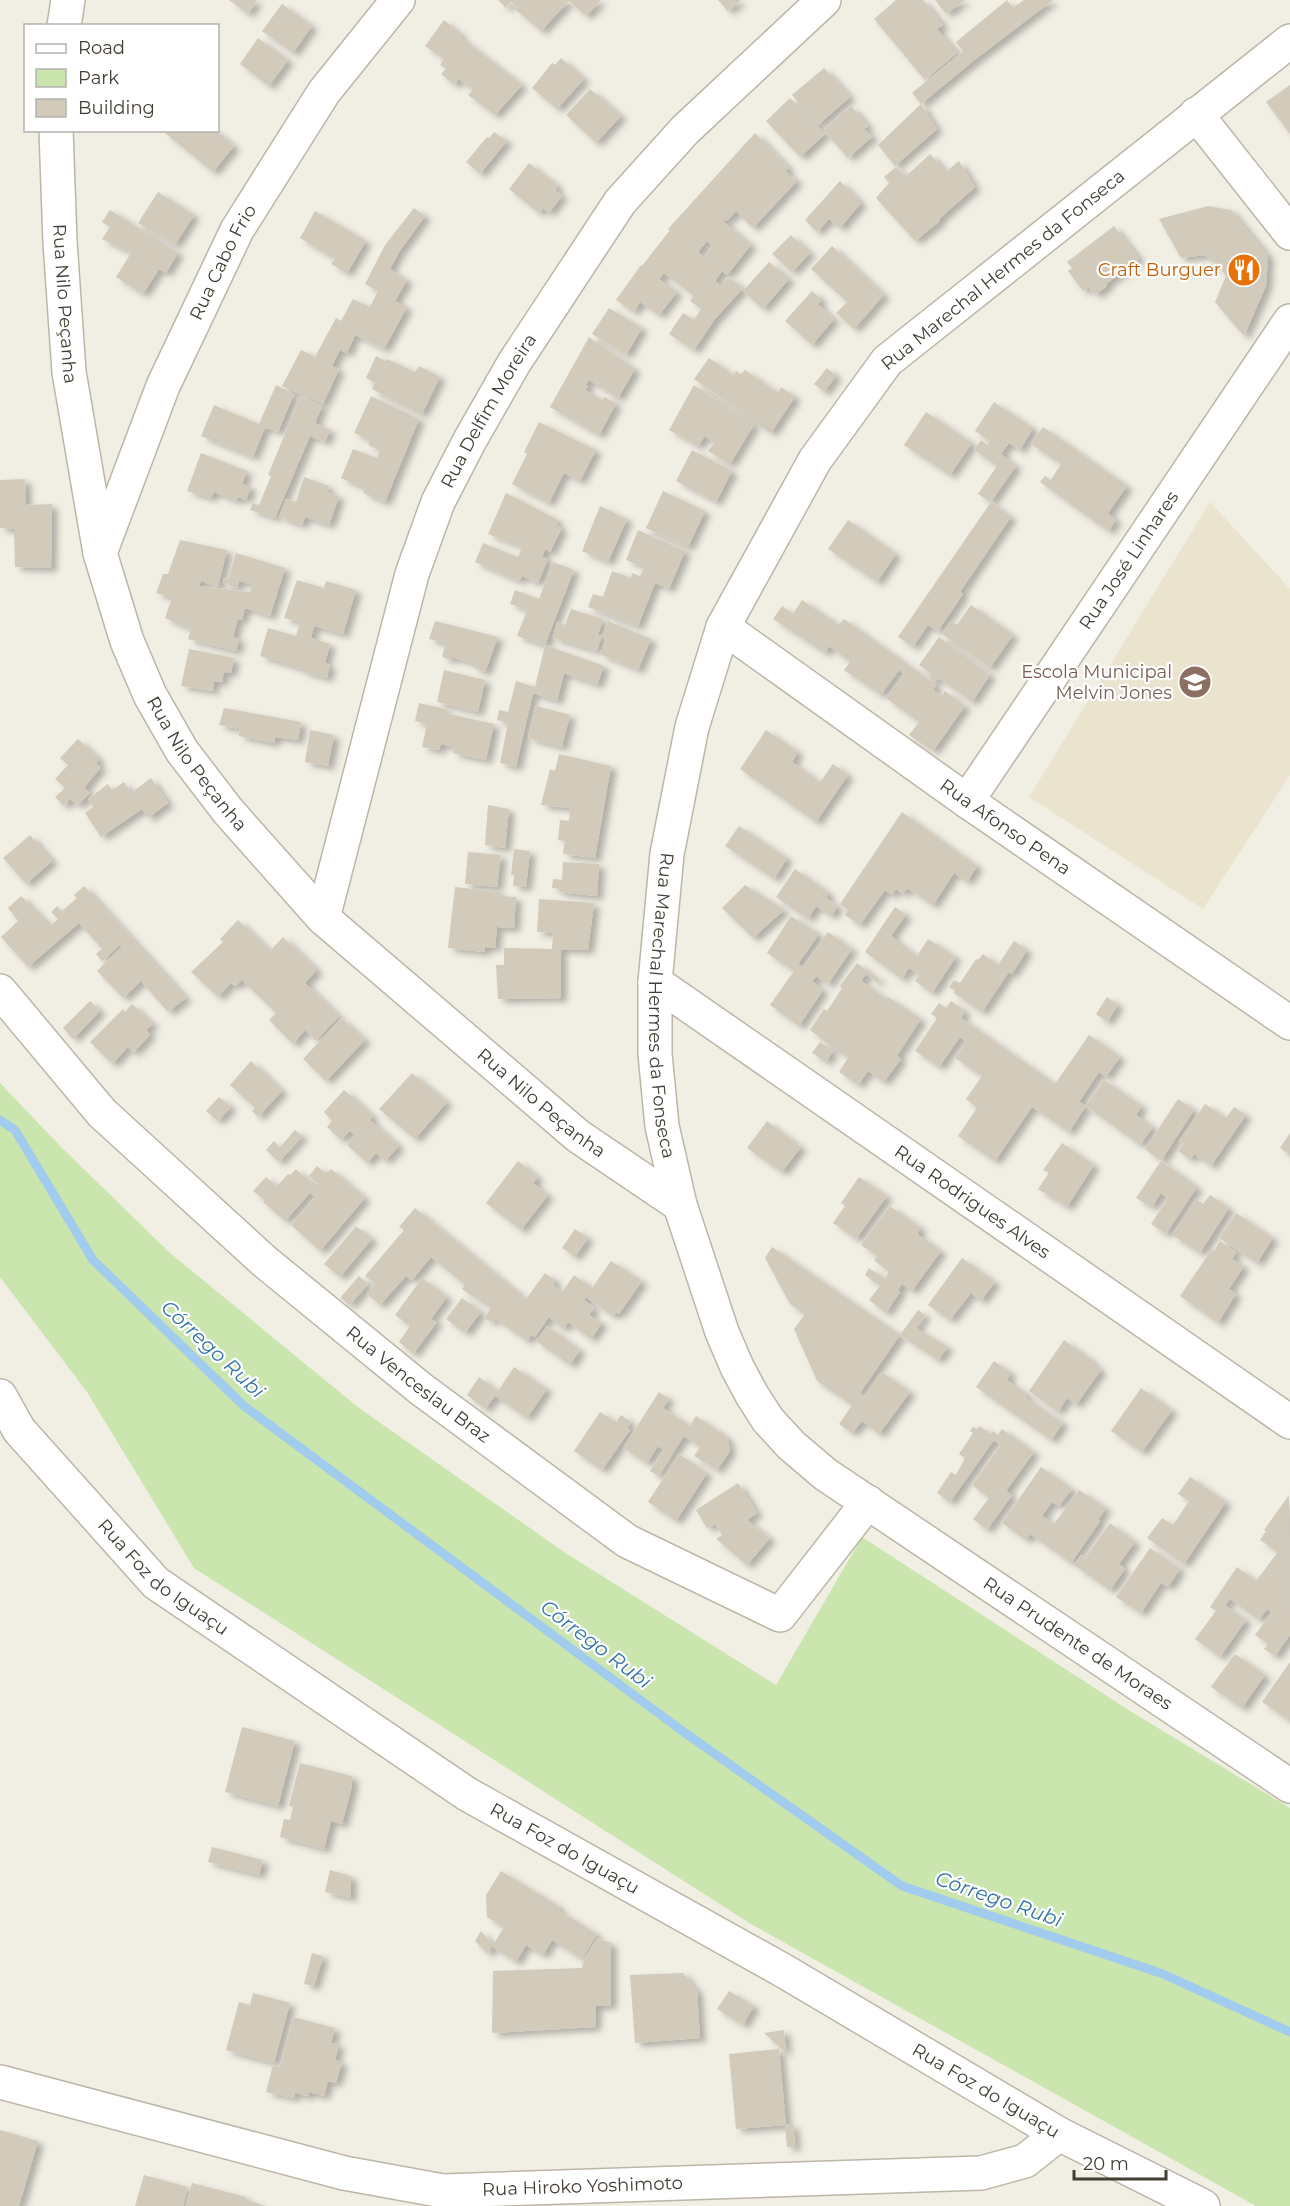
<svg xmlns="http://www.w3.org/2000/svg" width="1290" height="2206" viewBox="0 0 1290 2206" font-family="Montserrat,sans-serif">
	<style>
		.education { fill: #eae3ce }
		.green { fill: #cae5ae }
		.lines { fill: none; stroke-linecap: round; stroke-linejoin: round }
		.stream { stroke: #a2cced; stroke-width: 9 }
		.building { fill: #d2caba; fill-rule: evenodd; filter: url(#shadow) }
		.minor-casing { stroke: #bcb6a7; stroke-width: 36 }
		.minor { stroke: #fff; stroke-width: 33 }
		.labels { text-anchor: middle; stroke-width: 4.5; stroke-linejoin: round; paint-order: stroke }
		.street-label { font-size: 18px; fill: #433e34; stroke: #fff }
		.food-label { font-size: 18px; fill: #c56008; stroke: #fff; text-anchor: end }
		.education-label { font-size: 18px; fill: #785e54; stroke: #fff; text-anchor: end }
		.water-label { font-size: 20px; font-style: italic; fill: #3274aa; stroke: #fff }
	</style>
	<defs>
		<filter id="shadow"><feDropShadow dx="6" dy="4" stdDeviation="3" flood-color="#0004"/></filter>
	</defs>
	<rect width="100%" height="100%" fill="#f1eee4"/>
	<path class="education" d="M1210 502 1290 589V775L1203 909 1029 797Z"/>
	<path class="green" d="M0 1083 61 1147 170 1253 359 1408 567 1554 776 1685 862 1537 1130 1711 1290 1808V2206H1256L751 1924 194 1568 87 1392 0 1277Z"/>
	<g class="lines">
		<path class="stream" d="M0 1120 15 1130 93 1260 244 1406 681 1730 902 1886 1163 1974 1290 2032"/>
	</g>
	<path class="building" d="M229 0H257L248 14Z
		M498 0H601L586 16 569 1 541 31 515 9 516 6 511 2 506 8Z
		M718 0H741L728 11Z
		M896 0H923L943 25 937 29 957 53 925 80 874 19Z
		M935 0H965L946 14Z
		M1007 0 1013 8 1024 0H1053L972 62 921 104 912 93 963 51 956 42Z
		M282 4 312 26 293 53 262 31Z
		M444 20 461 35 460 37 522 85 495 115 468 95 473 90 459 79 454 85 441 74 446 69 440 65 444 59 425 46Z
		M258 38 288 60 269 86 240 64Z
		M561 58 584 79 557 109 532 88 552 63 555 65Z
		M824 68 850 97 818 125 792 95Z
		M1290 85V134L1266 102Z
		M590 89 621 116 596 143 566 115Z
		M790 98 825 134 800 157 766 121Z
		M921 104 937 129 895 166 878 145Z
		M851 106 868 126 864 129 873 136 848 158 823 130Z
		M167 130H215L234 146 213 172 165 133Z
		M494 132 507 141 480 174 466 162 487 137 489 138Z
		M755 133 789 168 785 171 797 181 753 228 736 211 727 221 724 219 723 221 751 245 727 275 722 271 715 281 721 286 728 277 743 288 715 319 694 350 669 334 683 313 694 320 701 309 690 301 694 296 664 273 659 279 677 292 659 315 640 302 634 312 616 300 641 265 642 266 670 230 668 229ZM707 241 713 246 704 257 698 252Z
		M930 154 946 172 959 161 975 187 939 219 940 221 915 241 876 198 889 183 884 177 896 167 905 177Z
		M529 163 558 186 555 190 562 196 549 213 543 208 539 213 509 189Z
		M840 181 861 203 840 228 829 219 817 232 805 220Z
		M158 192 194 215 175 245 138 223Z
		M1208 206 1231 210 1268 256 1266 286 1244 336 1215 302 1226 276 1217 264 1205 255 1181 258 1159 219Z
		M414 208 425 216 399 252 390 269 407 280 395 301 407 307 384 349 355 335 347 353 340 350 332 366 339 369 323 404 282 386 301 350 315 357 336 318 341 321 353 299 370 307 378 291 365 284 385 245Z
		M110 210 178 253 166 273 159 269 143 294 116 277 131 253 102 239 110 227 102 222Z
		M315 211 366 241 347 273 331 264 335 259 300 238Z
		M1114 226 1139 259 1106 284 1107 286 1095 295 1089 287 1083 291 1068 271 1072 268 1067 262Z
		M791 235 810 253 792 272 772 254Z
		M832 246 884 295 854 329 836 313 847 302 811 269Z
		M769 262 789 279 763 309 743 291Z
		M812 291 822 300 818 304 834 319 812 345 785 321Z
		M609 308 642 328 626 355 592 334Z
		M589 337 635 369 618 398 589 380 586 385 588 386 585 390 602 400 605 397 616 404 599 435 550 407Z
		M376 356 386 361 387 359 415 372 419 366 440 377 422 414 372 389 375 383 366 378Z
		M709 358 733 375 736 371 741 374 745 370 778 393 781 387 795 397 771 433 694 379Z
		M827 368 836 376 824 392 814 384Z
		M276 385 294 394 278 432 265 427 253 457 201 436 214 405 259 424Z
		M694 385 754 425 730 464 708 451 714 443 705 436 698 446 669 430Z
		M371 396 419 419 385 502 363 493 365 488 341 478 353 449 377 458 380 450 368 445 370 440 354 433Z
		M300 397 322 406 315 423 330 430 325 442 310 436 275 518 250 510 253 503 259 505 271 476 268 475Z
		M994 402 1033 428 1020 450 1009 443 1001 454 1016 466 991 502 978 494 997 466 974 450 981 440 987 445 990 441 975 431Z
		M926 412 972 443 950 475 904 445Z
		M539 422 596 450 580 481 564 473 549 503 512 484 527 454 524 452Z
		M1043 427 1127 486 1108 513 1116 520 1108 531 1040 482 1045 476 1051 480 1061 464 1031 444Z
		M692 450 732 471 716 502 676 481Z
		M201 453 247 471 242 484 251 487 246 500 238 497 236 501 214 492 211 498 187 491Z
		M304 477 329 486 327 492 339 496 329 525 305 517 302 525 279 517 286 499 296 502Z
		M25 479 26 505 52 504 51 568 15 567 14 529 0 528V480Z
		M663 491 705 511 688 547 646 528Z
		M506 493 558 520 556 525 562 528 550 552 545 549 542 557 548 559 538 583 522 576 519 581 475 562 483 543 518 557 522 547 488 534Z
		M991 502 1011 517 960 592 963 594 938 631 928 625 913 647 898 637Z
		M600 506 627 519 608 562 582 551Z
		M848 520 896 554 877 582 828 549Z
		M638 530 685 551 669 589 655 583 638 626 588 607 593 594 603 597 612 571 631 578 632 573 640 576 644 567 626 560Z
		M180 540 227 550 218 587 201 581 199 586 250 592 253 585 239 581 237 588 223 583 224 578 228 579 236 553 285 568 270 616 245 608 242 620 238 619 233 637 239 639 236 651 188 639 191 629 165 618 172 597 156 593 163 574H168Z
		M553 562 574 570 545 645 517 636 527 610 510 604 515 590 539 599Z
		M297 580 324 588 326 581 356 590 343 634 314 626 311 638 330 644 325 663 330 665 327 678 302 671 303 669 260 656 268 628 296 636 300 622 284 618Z
		M802 600 839 625 844 619 936 685 933 690 942 696 945 691 965 706 933 751 909 735 919 722 886 698 904 674 899 670 881 695 844 670 850 662 829 646 825 653 773 619 782 606 793 614Z
		M971 605 1013 635 990 668 942 634 951 621 957 625Z
		M571 609 603 619 598 635 602 636 608 621 651 639 638 670 600 654 606 639 602 636 597 651 553 638 557 622 565 625Z
		M435 621 498 637 485 672 474 668 475 664 452 657 451 660 442 657 446 643 429 639Z
		M939 637 990 675 972 702 937 677 935 682 928 677 931 673 919 665Z
		M545 645 604 666 597 685 564 673 557 701 533 693 516 767 500 763 508 723 497 720 499 710 508 712 516 681 535 687Z
		M189 649 234 658 231 673 224 672 222 682 214 681 213 691 181 686Z
		M444 670 485 680 478 712 437 702Z
		M419 703 445 709V713L494 724 486 760 453 753 454 747 441 744 439 750 422 747 427 724 415 721Z
		M536 706 570 715 562 747 528 738Z
		M224 708 301 722 298 740 275 737 274 743 239 736 240 729 219 725Z
		M310 730 334 735 328 766 305 762Z
		M766 730 798 752 792 762 820 782 833 764 848 775 816 822 740 769Z
		M78 739 99 759 96 764 101 767 84 788 90 793 78 805 70 799 64 806 55 797 65 788 55 779 68 765 60 758Z
		M559 754 611 766 595 858 563 854 565 841 558 840 560 820 569 821 570 808 541 805 550 769 555 771Z
		M151 778 168 803 148 818 142 809 101 837 85 813 93 807 88 799 108 784 112 790 124 782 131 793Z
		M488 805 509 809 505 848 485 845Z
		M902 812 977 866 967 882 954 873 933 905 907 888 903 894 896 889 892 895 885 890 860 925 845 915 848 910 840 904Z
		M739 826 787 858 774 879 725 846Z
		M30 835 52 861 26 884 3 858Z
		M514 849 530 851 526 887 513 886 514 875H511Z
		M468 852 501 855 497 887 465 884Z
		M563 862 599 864 597 896 559 892 560 889 552 888 553 879 562 880Z
		M795 869 829 893 826 898 838 906 831 916 816 906 808 919 776 897Z
		M745 885 784 910 753 938 722 908Z
		M84 886 186 998 168 1012 141 981 123 998 97 971 122 946 120 945 102 961 96 954 102 949 79 923 28 967 1 937 18 921 8 908 21 896 50 926 58 919 51 912 57 906 62 911 77 898 74 895Z
		M455 887 500 892V896L516 897 514 928 497 927 495 948 485 947 484 952 448 948Z
		M539 899 594 903 588 950 561 949V998L498 999 496 965H504V948L552 949 553 933 537 932Z
		M895 907 906 915 891 936 917 956 928 939 956 957 932 993 915 981 919 975 909 968 902 979 865 952Z
		M791 916 819 934 798 964 803 967 828 932 852 949 828 984 816 976 812 981 823 990 799 1026 770 1005 794 971 767 953Z
		M238 920 270 951 283 937 317 970 305 983 339 1016 316 1041 305 1030 293 1044 269 1020 276 1013 242 980 235 986 231 983 218 997 191 972 223 942 220 939Z
		M1014 941 1027 950 1012 974 1009 972 982 1012 954 993 955 991 949 987 954 980 960 983 976 959 978 960 983 954 998 965Z
		M857 963 880 980 878 983 866 974 861 981 887 999 888 997 921 1019 897 1056 901 1059 884 1082 868 1071 858 1085 839 1072 848 1058 810 1030 824 1009 827 1011 842 988 840 986Z
		M1107 997 1118 1005 1107 1022 1096 1014Z
		M90 1001 100 1011 73 1039 63 1028Z
		M951 1001 965 1011 961 1018 1055 1084 1089 1035 1120 1057 1106 1077 1099 1072 1079 1102 1086 1106 1069 1132 1032 1107 995 1161 958 1136 977 1108 966 1099 982 1076 955 1058 966 1042 960 1037 939 1067 915 1051 937 1018 931 1014 939 1003 946 1008Z
		M132 1004 153 1024 146 1030 150 1035 133 1053 128 1047 112 1064 90 1042 123 1009 125 1012Z
		M341 1018 365 1040 326 1081 303 1059Z
		M820 1042 833 1051 826 1062 812 1053Z
		M251 1061 282 1091 258 1117 252 1111 255 1108 230 1085Z
		M412 1073 447 1102 415 1139 379 1109Z
		M1104 1080 1142 1106 1136 1115 1153 1127 1140 1145 1086 1106Z
		M344 1090 373 1116 370 1120 399 1146 385 1161 376 1153 367 1163 347 1145 355 1136 350 1131 341 1140 327 1127 332 1121 324 1112Z
		M219 1097 231 1107 218 1121 206 1111Z
		M1178 1099 1194 1110 1161 1161 1145 1149Z
		M1205 1104 1226 1118 1234 1107 1246 1115 1211 1166 1194 1154 1190 1159 1178 1151 1183 1144 1179 1141Z
		M767 1121 801 1147 782 1172 747 1148Z
		M295 1130 302 1136 279 1162 266 1150 274 1141 280 1147Z
		M1290 1133V1155L1280 1148Z
		M1062 1143 1094 1165 1067 1207 1038 1189 1049 1173 1043 1170Z
		M518 1161 538 1177 533 1183 548 1195 521 1230 486 1203Z
		M1161 1161 1197 1187 1166 1234 1151 1224 1168 1198 1161 1193 1152 1207 1136 1198Z
		M317 1166 326 1174 331 1169 365 1198 320 1251 291 1225 315 1197 310 1193 285 1221 263 1202 265 1200 253 1191 266 1177 277 1186 288 1174 290 1175 296 1169 315 1187 318 1184 309 1176Z
		M859 1177 887 1196 856 1239 833 1223 845 1206 841 1203Z
		M1210 1195 1229 1208 1200 1253 1172 1235 1196 1199 1203 1204Z
		M890 1206 921 1228 917 1234 941 1251 912 1291 902 1284 898 1290 900 1292 886 1313 869 1300 880 1286 865 1275 869 1268 885 1279 889 1272 874 1260 877 1256 861 1245Z
		M415 1208 526 1299 545 1273 555 1280 553 1285 562 1292 574 1275 592 1288 611 1261 642 1281 619 1314 616 1312 613 1316 586 1297 584 1300 594 1308 589 1315 602 1323 591 1339 568 1322 563 1329 549 1317 535 1337 531 1335 527 1341 494 1318 491 1322 484 1318 491 1308 462 1289 465 1285 431 1257 412 1280 406 1276 380 1305 367 1294 375 1284 365 1276 404 1230 399 1227Z
		M1236 1213 1273 1238 1257 1263 1219 1238Z
		M356 1226 372 1239 340 1277 324 1264Z
		M575 1229 588 1238 575 1257 562 1248Z
		M1220 1241 1236 1252 1232 1259 1244 1266 1229 1289 1236 1294 1218 1323 1180 1296 1212 1249 1214 1251Z
		M772 1247 900 1335 860 1393 864 1396 882 1372 910 1392 879 1434 862 1421 852 1433 839 1424 852 1405 817 1381 794 1329 805 1314 790 1304 765 1258Z
		M962 1258 995 1282 981 1301 971 1293 950 1320 928 1305Z
		M359 1276 368 1284 350 1305 340 1298Z
		M422 1278 447 1297 431 1319 437 1322 413 1354 399 1342 410 1326 395 1315Z
		M462 1298 481 1312 465 1333 446 1319Z
		M918 1310 925 1315 916 1328 948 1347 938 1360 900 1335Z
		M547 1326 580 1350 570 1365 536 1341Z
		M1064 1340 1092 1360 1091 1362 1101 1370 1076 1405 1067 1398 1058 1412 1029 1391Z
		M994 1361 1011 1373 1007 1380 1027 1394 1025 1397 1063 1423 1051 1440 976 1387Z
		M514 1367 547 1389 527 1418 495 1396 485 1409 467 1395 479 1377 498 1391Z
		M1141 1388 1172 1410 1142 1452 1111 1431Z
		M659 1392 669 1399 663 1408 690 1426 696 1416 727 1437 730 1451 717 1470 694 1456 700 1447 684 1436 658 1476 650 1471 664 1450 658 1446 647 1463 623 1448Z
		M600 1412 616 1422 621 1415 631 1422 627 1428 630 1430 602 1470 574 1451Z
		M979 1426 991 1434 993 1431 998 1435 1002 1429 1034 1452 1006 1491 1012 1495 987 1530 973 1519 989 1498 972 1485 1001 1445 994 1440 950 1502 937 1493 951 1472 956 1475 965 1458 959 1454 973 1433 970 1431 973 1427 977 1429Z
		M679 1454 707 1473 676 1521 648 1502Z
		M1041 1467 1072 1489 1059 1506 1052 1502 1042 1516 1054 1524 1079 1490 1106 1508 1098 1520 1100 1521 1071 1563 1030 1534 1026 1540 1002 1523Z
		M1190 1477 1226 1502 1184 1564 1147 1538 1162 1518 1173 1525 1189 1501 1178 1494Z
		M738 1483 757 1513 747 1520 770 1538 747 1565 716 1539 722 1535 715 1524 707 1528 696 1510Z
		M1289 1495 1290 1635 1275 1656 1264 1649 1268 1644 1255 1635 1272 1612 1267 1609 1259 1620 1230 1599 1225 1605 1246 1620 1220 1657 1195 1639 1216 1611 1210 1607 1237 1567 1256 1581 1278 1552 1260 1540 1266 1531 1264 1530Z
		M1110 1523 1135 1542 1119 1564 1125 1569 1110 1590 1074 1565 1081 1555 1085 1558Z
		M1150 1548 1180 1569 1168 1587 1161 1583 1141 1613 1116 1597Z
		M1235 1654 1265 1675 1242 1708 1211 1687Z
		M1290 1662V1721L1262 1702Z
		M242 1727 295 1741 278 1806 225 1792Z
		M300 1763 352 1776V1786L342 1824 331 1821 324 1849 280 1837 284 1819 290 1820 293 1807 289 1806Z
		M212 1847 263 1860 259 1875 208 1862Z
		M330 1870 351 1876V1898L325 1892Z
		M501 1871 560 1907 558 1910 597 1934 582 1959 552 1940 543 1955 526 1945 516 1962 492 1946 488 1954 475 1941 481 1931 493 1945 504 1927 487 1917 486 1895Z
		M597 1938 611 1943V2005L596 2006 595 2027 492 2033 493 1971 582 1968 584 1959Z
		M312 1953 323 1956 314 1986 304 1984Z
		M683 1973 697 1991 700 2038 635 2043 630 1975Z
		M729 1991 754 2006 743 2025 717 2009Z
		M253 1993 290 2003 274 2063 226 2050 239 2002 250 2005Z
		M293 2017 335 2028 331 2043 339 2044 335 2060 342 2062 336 2083 328 2081 324 2096 309 2092 308 2096 295 2093 294 2098 266 2092 273 2065 280 2067Z
		M784 2030 786 2053 764 2033Z
		M779 2049 786 2125 793 2124 795 2147H787L785 2125 736 2129 729 2054Z
		M0 2130 38 2141 19 2206H0Z
		M144 2175 188 2187 183 2206H135Z
		M192 2183 246 2197 245 2200 266 2206H185Z"/>
	<g class="lines">
		<g class="minor-casing">
			<g id="minor">
				<path d="M64 26 68 0"/>
				<path id="s1" d="M1290 41 887 361 815 460 723 627 692 727 667 854 655 982V1054L662 1126 680 1205 722 1332 737 1367 752 1395 768 1420 791 1445 825 1474 1290 1786"/>
				<path d="M1196 114 1290 233"/>
				<path id="s2" d="M56 130 60 242 69 372 100 553 127 641 150 695 182 751 228 811 323 918 578 1136 680 1205"/>
				<path id="s3" d="M100 553 163 386 237 230 324 92 398 0"/>
				<path id="s4" d="M723 627 967 801 1290 1023"/>
				<path id="s5" d="M967 801 1290 321"/>
				<path id="s6" d="M323 918 412 574 438 502 470 440 514 363 620 202 685 130 824 0"/>
				<path id="s7" d="M655 982 1290 1422"/>
				<path id="s8" d="M0 991 102 1113 264 1261 421 1389 627 1541 780 1615 868 1502"/>
				<path id="s9" d="M0 1396 19 1430 156 1583 467 1794 784 1971 1059 2134 1203 2206"/>
				<path id="s10" d="M0 2082 344 2173 443 2191 981 2173 1025 2161 1059 2134"/>
			</g>
		</g>
		<use href="#minor" class="minor"/>
	</g>
	<defs>
		<g id="restaurant-disc" transform="scale(1.725)"><circle r="9.5" fill="#e8710a" stroke="#fff"/><path d="M-5-6h1v4h1v-4h1v4h1v-4h1v5L-1.5 .5V6h-2V.5L-5-1ZM5-6V6H3V1.5H1.5Q1.5-4 5-6Z" fill="#fff"/></g>
		<g id="school-disc" transform="scale(1.725)"><circle r="9.5" fill="#8d6e63" stroke="#fff"/><path d="M0-5L7-2L0 1L-7-2ZM-4 1L0 2.5L4 1V4Q0 6-4 4Z" fill="#fff"/></g>
	</defs>
	<g fill-rule="evenodd">
		<use href="#restaurant-disc" x="1244" y="270"/>
		<use href="#school-disc" x="1195" y="682"/>
	</g>
	<g class="labels">
		<g class="street-label">
			<text dy="6" stroke="none"><textPath href="#s3" startOffset="316">Rua Cabo Frio</textPath></text>
			<text transform="translate(1003 270) rotate(-39)" y="6">Rua Marechal Hermes da Fonseca</text>
			<text dy="6" stroke="none"><textPath href="#s2" startOffset="174">Rua Nilo Peçanha</textPath></text>
			<text dy="6" stroke="none"><textPath href="#s6" startOffset="536">Rua Delfim Moreira</textPath></text>
			<text dy="6" stroke="none"><textPath href="#s5" startOffset="290">Rua José Linhares</textPath></text>
			<text dy="6" stroke="none"><textPath href="#s2" startOffset="660">Rua Nilo Peçanha</textPath></text>
			<text dy="6" stroke="none"><textPath href="#s4" startOffset="346">Rua Afonso Pena</textPath></text>
			<text dy="6" stroke="none"><textPath href="#s1" startOffset="1214">Rua Marechal Hermes da Fonseca</textPath></text>
			<text dy="6" stroke="none"><textPath href="#s2" startOffset="1146">Rua Nilo Peçanha</textPath></text>
			<text dy="6" stroke="none"><textPath href="#s7" startOffset="386">Rua Rodrigues Alves</textPath></text>
			<text dy="6" stroke="none"><textPath href="#s8" startOffset="576">Rua Venceslau Braz</textPath></text>
			<text dy="6" stroke="none"><textPath href="#s9" startOffset="246">Rua Foz do Iguaçu</textPath></text>
			<text dy="6" stroke="none"><textPath href="#s1" startOffset="2032">Rua Prudente de Moraes</textPath></text>
			<text dy="6" stroke="none"><textPath href="#s9" startOffset="732">Rua Foz do Iguaçu</textPath></text>
			<text dy="6" stroke="none"><textPath href="#s9" startOffset="1218">Rua Foz do Iguaçu</textPath></text>
			<text dy="6" stroke="none"><textPath href="#s10" startOffset="596">Rua Hiroko Yoshimoto</textPath></text>
		</g>
		<g class="food-label">
			<text x="1221" y="276">Craft Burguer</text>
		</g>
		<g class="education-label">
			<text x="1172" y="678">Escola Municipal<tspan x="1172" dy="21">Melvin Jones</tspan></text>
		</g>
		<g class="water-label">
			<text transform="translate(213 1349) rotate(43)" y="7">Córrego Rubi</text>
			<text transform="translate(596 1644) rotate(37)" y="7">Córrego Rubi</text>
			<text transform="translate(999 1899) rotate(19)" y="7">Córrego Rubi</text>
		</g>
	</g>
	<rect x="24" y="24" width="195" height="108" fill="#ffffff" stroke="#b4b2ae" stroke-width="1.5"/>
	<rect x="36" y="44" width="30" height="9" fill="#ffffff" stroke="#b4b2ae" stroke-width="1.5"/>
	<text x="78" y="54" font-size="18" fill="#433e34">Road</text>
	<rect x="36" y="69" width="30" height="18" fill="#cae5ae" stroke="#b4b2ae" stroke-width="1.5"/>
	<text x="78" y="84" font-size="18" fill="#433e34">Park</text>
	<rect x="36" y="99" width="30" height="18" fill="#d2caba" stroke="#b4b2ae" stroke-width="1.5"/>
	<text x="78" y="114" font-size="18" fill="#433e34">Building</text>
	<path d="M1074 2170v9h92v-9" fill="none" stroke="#433e34" stroke-width="3"/>
	<text x="1083" y="2170" font-size="18" fill="#433e34" stroke="#ffffff" stroke-width="4.5" paint-order="stroke">20 m</text>
</svg>
